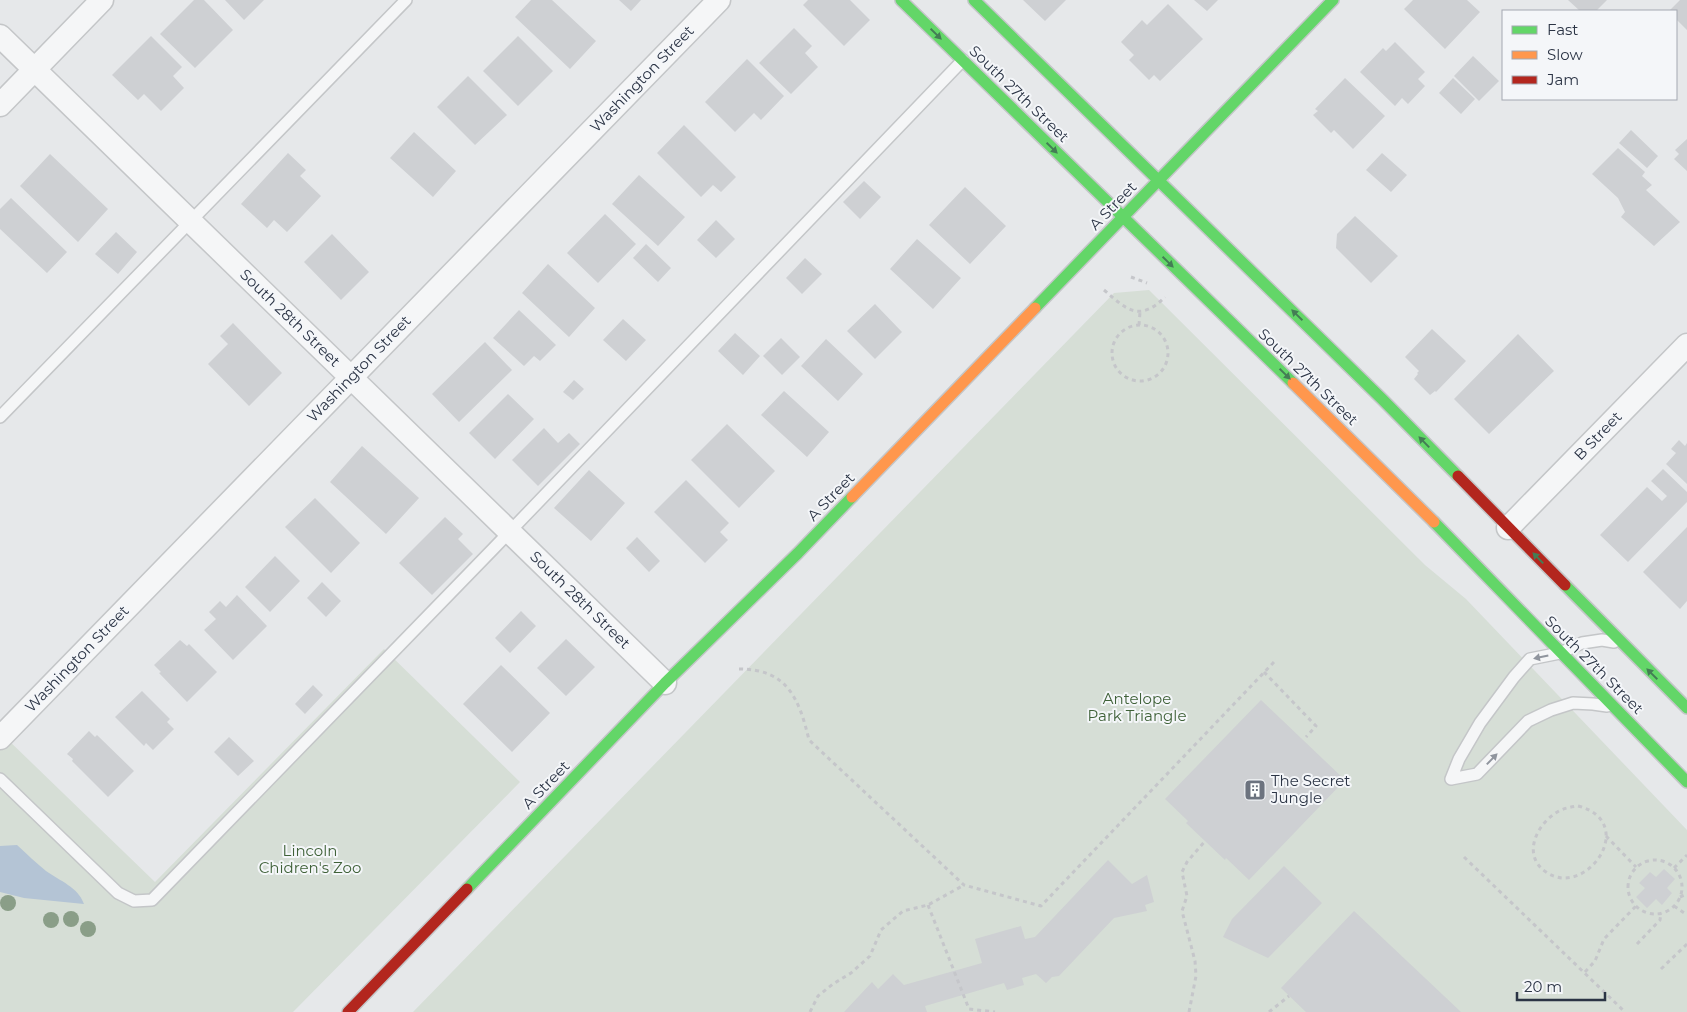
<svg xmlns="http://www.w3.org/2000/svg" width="1687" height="1012" viewBox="0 0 1687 1012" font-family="Montserrat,sans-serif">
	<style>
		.green { fill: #d6ded6 }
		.water { fill: #b4c4d5 }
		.building { fill: #ced0d3 }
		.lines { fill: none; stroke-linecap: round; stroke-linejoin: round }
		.lane-casing { stroke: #c4c6c8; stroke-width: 14 }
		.street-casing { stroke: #c4c6c8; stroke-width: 25 }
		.fast-casing { stroke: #c4c6c8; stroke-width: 14 }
		.slow-casing { stroke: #c4c6c8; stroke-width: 14 }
		.jam-casing { stroke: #c4c6c8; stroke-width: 14 }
		.path { stroke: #c5c6ca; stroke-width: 3; stroke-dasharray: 4 4; stroke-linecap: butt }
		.lane { stroke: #f5f6f7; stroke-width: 11 }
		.street { stroke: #f5f6f7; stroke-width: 22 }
		.fast { stroke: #63d668; stroke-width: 11 }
		.slow { stroke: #ff974d; stroke-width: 11 }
		.jam { stroke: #b3261e; stroke-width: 11 }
		.tree { fill: #8a9e88 }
		.oneway { fill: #447d55 }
		.oneway2 { fill: #90959e }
		.labels { text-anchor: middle; stroke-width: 4; stroke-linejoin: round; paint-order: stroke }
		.street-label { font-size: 15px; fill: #2b3445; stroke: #f4f6f9 }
		.park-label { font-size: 15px; fill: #3f6138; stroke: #f4f6f9 }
		.poi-label { font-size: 15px; fill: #2b3445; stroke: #f4f6f9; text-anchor: start }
	</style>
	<rect width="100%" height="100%" fill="#e6e8ea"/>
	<path class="green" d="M1149 290 1425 565 1466 599 1687 830V1012H413L1114 293Z
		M384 649 520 782 293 1012H0V738L3 735 155 882Z"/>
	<path class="water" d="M17 845C27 854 36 863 46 871 60 881 78 887 84 904L24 898 0 892V846Z"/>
	<path class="building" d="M194 0H204L233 30 195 68 160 34Z
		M225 0H264L244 20Z
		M531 0H552L596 41 570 69 515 17Z
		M619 0H641L631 11Z
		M808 0H850L870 20 844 46 803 5Z
		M1023 0H1066L1045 21Z
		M1194 0H1218L1207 11Z
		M1413 0H1467L1480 12 1445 49 1404 9Z
		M1568 0H1607L1596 11H1580Z
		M1680 0H1687V30L1676 19V11H1669Z
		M1168 4 1203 39 1160 81 1154 75 1149 80 1129 60 1134 55 1121 42 1142 20 1147 25Z
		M794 28 812 46 805 53 818 67 791 94 759 63Z
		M151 36 182 67 173 76 184 88 161 111 144 94 138 100 112 75Z
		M518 36 553 71 518 106 483 71Z
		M1395 42 1425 72 1418 79 1425 86 1408 104 1402 98 1395 106 1360 72 1383 48 1386 51Z
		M1473 56 1499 81 1479 101 1454 76Z
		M747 59 784 96 761 120 754 113 735 132 705 102Z
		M468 76 507 115 475 145 437 107Z
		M1345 78 1385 116 1353 149 1334 130 1331 133 1313 115 1318 111 1315 109Z
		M1453 78 1475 99 1461 114 1439 93Z
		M684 125 736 177 721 192 713 185 701 197 657 153Z
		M1631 130 1658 156 1647 168 1619 143Z
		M414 132 456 171 433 197 390 158Z
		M1687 139V171L1674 159 1679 154 1675 150Z
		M1618 148 1645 172 1642 176 1652 185 1646 190 1680 222 1654 246 1621 217 1625 212 1618 198 1592 174Z
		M288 153 306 170 300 176 321 196 287 232 274 220 267 228 241 204Z
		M1382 153 1407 175 1391 192 1366 170Z
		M50 154 108 209 78 242 20 186Z
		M639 175 685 217 658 246 612 204Z
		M864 181 881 197 860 219 843 202Z
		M965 187 1006 226 970 264 929 225Z
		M11 198 67 252 47 273 0 229V209Z
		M605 214 636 244 598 283 567 253Z
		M1355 216 1398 256 1371 283 1336 248 1337 234Z
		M716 220 735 239 716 258 697 240Z
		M116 232 137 252 118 274 95 254Z
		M332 234 369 272 341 300 304 262Z
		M917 239 961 278 933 309 890 269Z
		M646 244 671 268 658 282 633 258Z
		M805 258 822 274 802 294 786 278Z
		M548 264 595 308 569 337 522 293Z
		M875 304 902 332 875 359 847 331Z
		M519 310 556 345 540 361 534 356 524 366 493 338Z
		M623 319 646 340 626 361 603 340Z
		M233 323 282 373 249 406 208 364 228 344 220 336Z
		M1432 329 1466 361 1436 392 1435 391 1430 395 1414 379 1418 374 1417 373 1419 371 1405 357Z
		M735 333 760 356 743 375 718 351Z
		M1518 334 1554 371 1489 434 1454 399Z
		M781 338 800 357 782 375 763 356Z
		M826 339 863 374 838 401 801 366Z
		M485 342 512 370 459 422 432 394Z
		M574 380 584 389 573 400 563 392Z
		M784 391 829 432 807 457 761 415Z
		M508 394 534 419 495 459 469 433Z
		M727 424 775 471 739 508 691 460Z
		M544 428 558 443 569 433 580 444 538 486 512 460Z
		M1679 440 1685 446 1687 443V484L1666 464 1676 453 1671 449Z
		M362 446 419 498 386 534 330 482Z
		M1663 469 1687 492V502L1628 562 1600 535 1647 487 1662 501 1667 496 1651 481Z
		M589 470 625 503 591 541 554 508Z
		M686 480 729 523 720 532 728 540 705 563 654 512Z
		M315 498 360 543 331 573 285 527Z
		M445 517 463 534 458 539 473 554 432 595 399 563Z
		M1687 527V601L1680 609 1643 572Z
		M637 537 660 561 649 572 626 548Z
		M275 556 300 581 270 612 245 587Z
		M322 582 341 601 326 617 307 598Z
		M237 595 267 626 233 660 204 630 216 619 209 612 220 601 226 607Z
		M521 611 536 626 510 653 495 638Z
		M566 639 595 667 566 696 537 668Z
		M180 640 187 646 189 644 217 672 187 702 159 673 161 672 154 665Z
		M501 665 550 713 512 752 463 704Z
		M313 685 323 695 305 714 295 704Z
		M142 691 170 719 167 722 174 729 153 750 146 743 144 746 115 717Z
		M1261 700 1345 780 1249 880 1226 858 1225 860 1186 823 1188 821 1165 799Z
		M89 731 95 737 97 735 134 771 108 797 72 761 73 759 67 754Z
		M229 737 254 761 238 776 214 752Z
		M1108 860 1132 884 1147 875 1154 902 1145 905 1147 911 1114 918 1059 976 1052 977 1046 983 1036 974 1022 978 1024 985 1007 990 1004 983 925 1006 927 1012H844L872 982 878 989 893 974 904 985 982 963 975 939 1021 926 1025 939 1035 937Z
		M1284 866 1322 903 1268 958 1223 937 1232 919Z
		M1664 869 1675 879 1667 888 1672 893 1662 905 1656 899 1647 908 1636 897 1645 888 1639 883 1650 872 1656 877Z
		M1354 911 1461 1012H1306L1281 988Z"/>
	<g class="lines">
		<g class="lane-casing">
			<path id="lane" d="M0 417 406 0
				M0 779 118 893 134 901 152 900 494 548 963 60
				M1451 779 1459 759 1480 723 1514 677 1530 659 1560 653 1582 643 1602 640 1614 642
				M1451 779 1477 774 1528 721 1551 710 1573 703 1593 704 1607 706"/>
		</g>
		<g class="street-casing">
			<path id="street" d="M0 36 665 683
				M0 105 102 0
				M1508 528 1687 345
				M0 738 719 0"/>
		</g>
		<g class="fast-casing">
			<path id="fast" d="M901 0 1293 383
				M974 0 1383 400 1458 476
				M1035 308 1333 0
				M1434 522 1687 782
				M1565 585 1687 708
				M467 889 665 683 798 553 852 497"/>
		</g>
		<g class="slow-casing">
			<path id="slow" d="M1293 383 1434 522
				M852 497 1035 308"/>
		</g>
		<g class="jam-casing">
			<path id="jam" d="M1458 476 1565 585
				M348 1012 467 889"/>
		</g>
		<path class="path" d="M1131 277 1147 283
			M1104 290C1126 309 1139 323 1165 297
			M1112 353a28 28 0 1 1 56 0a28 28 0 1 1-56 0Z
			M1139 325 1140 312
			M739 669C787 669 799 698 809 740L964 885 1041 906 1274 662
			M1264 672 1316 726 1306 737
			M1578 806C1640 822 1586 900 1546 872 1521 855 1537 823 1559 811 1565 808 1571 807 1578 806Z
			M1606 836 1636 867
			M1464 857 1625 1012
			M1628 887a27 27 0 1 1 54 0a27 27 0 1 1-54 0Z
			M1674 868 1687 855
			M1680 897 1687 894
			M928 905 969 1009 995 1012
			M1674 906 1687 915
			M1637 944 1660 920 1661 913
			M1661 969 1687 944
			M1585 972 1595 961 1604 939 1636 906
			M810 1012 818 996 833 984 851 973 870 956 881 930 903 911 928 905 964 885
			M1189 1012 1196 976 1195 961 1182 911 1187 896 1182 872 1187 862 1205 841
			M1269 1012 1289 996"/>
		<use href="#lane" class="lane"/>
		<use href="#street" class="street"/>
		<use href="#fast" class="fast"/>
		<use href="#slow" class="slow"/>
		<use href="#jam" class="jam"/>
	</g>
	<g class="tree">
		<circle cx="8" cy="903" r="8"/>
		<circle cx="71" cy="919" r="8"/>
		<circle cx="51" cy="920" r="8"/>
		<circle cx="88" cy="929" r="8"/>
	</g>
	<defs><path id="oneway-solid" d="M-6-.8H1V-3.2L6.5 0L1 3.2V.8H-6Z" transform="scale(1.25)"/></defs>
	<g class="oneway">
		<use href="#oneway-solid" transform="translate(936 34) rotate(44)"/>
		<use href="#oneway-solid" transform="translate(1052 148) rotate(44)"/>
		<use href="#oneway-solid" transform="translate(1168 262) rotate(44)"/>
		<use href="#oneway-solid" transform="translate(1297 315) rotate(-136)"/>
		<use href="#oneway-solid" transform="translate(1285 374) rotate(44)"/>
		<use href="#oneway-solid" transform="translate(1424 442) rotate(-134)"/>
		<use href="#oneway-solid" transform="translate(1538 558) rotate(-134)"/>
		<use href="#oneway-solid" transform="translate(1652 674) rotate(-135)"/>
	</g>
	<g class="oneway2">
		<use href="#oneway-solid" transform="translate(1541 657) rotate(168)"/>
		<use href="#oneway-solid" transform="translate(1492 759) rotate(-46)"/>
	</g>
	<defs>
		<g id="building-square" transform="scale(1.125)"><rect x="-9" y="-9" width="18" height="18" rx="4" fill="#6c737f" stroke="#f4f6f9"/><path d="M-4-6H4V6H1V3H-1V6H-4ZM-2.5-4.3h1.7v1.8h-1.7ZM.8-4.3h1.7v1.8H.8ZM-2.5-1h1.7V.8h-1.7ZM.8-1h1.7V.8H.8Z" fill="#fff"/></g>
	</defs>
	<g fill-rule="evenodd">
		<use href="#building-square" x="1255" y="790"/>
	</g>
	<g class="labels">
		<g class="street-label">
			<text transform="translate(642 79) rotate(-46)" y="5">Washington Street</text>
			<text transform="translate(1019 94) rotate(44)" y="5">South 27th Street</text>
			<text transform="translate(1113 206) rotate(-46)" y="5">A Street</text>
			<text transform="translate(290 318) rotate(44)" y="5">South 28th Street</text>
			<text transform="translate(359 369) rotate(-46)" y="5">Washington Street</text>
			<text transform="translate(1308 377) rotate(44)" y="5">South 27th Street</text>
			<text transform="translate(1598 436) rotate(-46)" y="5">B Street</text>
			<text transform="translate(831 497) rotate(-46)" y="5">A Street</text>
			<text transform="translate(580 600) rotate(44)" y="5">South 28th Street</text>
			<text transform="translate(77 659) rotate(-46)" y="5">Washington Street</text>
			<text transform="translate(1594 665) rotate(45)" y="5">South 27th Street</text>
			<text transform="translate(546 785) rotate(-46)" y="5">A Street</text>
		</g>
		<g class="park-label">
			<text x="1137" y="704">Antelope<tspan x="1137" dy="17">Park Triangle</tspan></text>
			<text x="310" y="856">Lincoln<tspan x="310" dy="17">Chidren's Zoo</tspan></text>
		</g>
		<g class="poi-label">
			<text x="1271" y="786">The Secret<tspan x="1271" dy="17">Jungle</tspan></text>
		</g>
	</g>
	<rect x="1502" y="10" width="175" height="90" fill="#f4f6f9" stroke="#a4a8b1"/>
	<rect x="1512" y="26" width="25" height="8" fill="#63d668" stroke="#a4a8b1"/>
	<text x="1547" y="35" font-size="15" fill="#2b3445">Fast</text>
	<rect x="1512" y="51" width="25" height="8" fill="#ff974d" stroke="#a4a8b1"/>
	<text x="1547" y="60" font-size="15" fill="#2b3445">Slow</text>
	<rect x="1512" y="76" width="25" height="8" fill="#b3261e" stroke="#a4a8b1"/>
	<text x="1547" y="85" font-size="15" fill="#2b3445">Jam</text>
	<path d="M1517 992v8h88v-8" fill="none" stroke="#2b3445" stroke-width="2.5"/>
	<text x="1524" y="992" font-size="15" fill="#2b3445" stroke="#f4f6f9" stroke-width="4" paint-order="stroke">20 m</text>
</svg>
